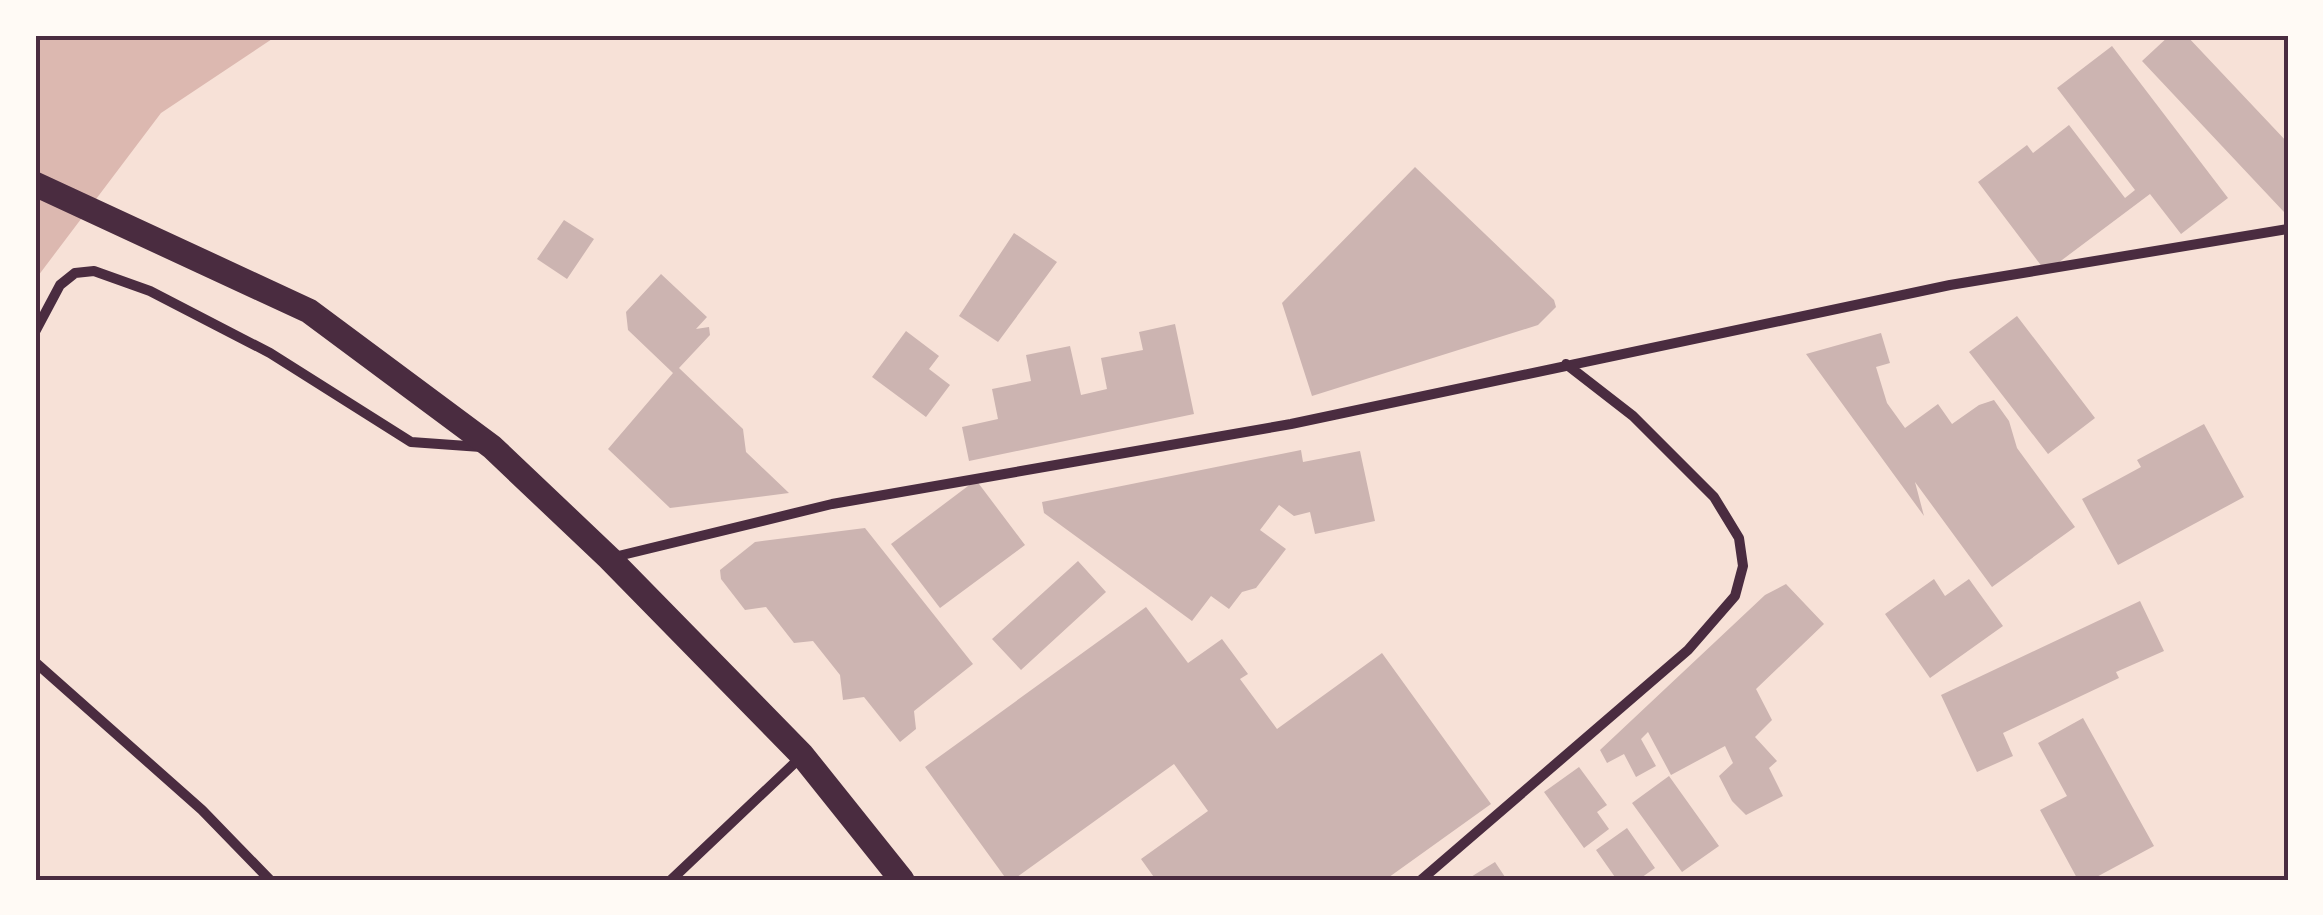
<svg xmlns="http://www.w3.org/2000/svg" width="2323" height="915" viewBox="0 0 2323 915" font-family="'Exo 2',sans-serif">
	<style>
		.water { fill: #dcb8b0 }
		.building { fill: #ccb4b1 }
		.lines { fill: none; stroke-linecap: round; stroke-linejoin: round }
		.minor { stroke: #4a2c40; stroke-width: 10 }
		.primary { stroke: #4a2c40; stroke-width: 25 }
		.neatline { fill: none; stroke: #4a2c40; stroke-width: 4 }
	</style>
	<rect width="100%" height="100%" fill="#f7e1d7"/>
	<path class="water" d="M35 35H284L272 39 161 113 35 280Z"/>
	<path class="building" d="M2170 35H2186L2288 143V208L2284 212 2142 61Z
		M2112 46 2228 198 2181 234 2150 194 2046 272 1978 182 2027 145 2033 153 2069 125 2125 198 2135 190 2057 88Z
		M1415 167 1554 300 1556 307 1538 325 1312 396 1282 303Z
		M564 220 594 239 567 279 537 259Z
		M1014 233 1057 262 998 342 959 316Z
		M661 274 707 317 696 329 709 327 710 335 679 368 743 429 746 452 789 493 670 508 608 449 673 373 628 330 626 312Z
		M2017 316 2095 418 2048 454 1969 352Z
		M1175 324 1194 414 969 461 962 427 998 419 992 389 1031 381 1026 355 1070 346 1081 395 1107 389 1101 358 1143 350 1139 332Z
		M906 331 939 356 929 369 950 385 926 417 872 377Z
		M1881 333 1890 363 1876 367 1887 403 1905 428 1938 404 1952 424 1979 405 1994 400 2009 421 2017 448 2075 527 1992 587 1915 482 1924 516 1806 354Z
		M2204 424 2244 497 2118 565 2082 499 2141 467 2137 460Z
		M1301 450 1303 462 1360 451 1375 521 1315 534 1310 512 1294 516 1279 505 1260 530 1286 549 1256 588 1242 592 1229 609 1211 596 1192 621 1044 513 1042 502Z
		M976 480 1025 545 940 608 891 544Z
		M865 528 973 664 914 711 916 729 900 742 864 697 843 700 840 675 813 641 794 643 766 607 745 610 721 579 720 570 755 542Z
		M1078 561 1106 592 1021 670 992 639Z
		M1934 579 1945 596 1969 579 2003 626 1930 678 1885 614Z
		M1786 584 1824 624 1756 689 1772 720 1755 737 1777 761 1769 768 1783 796 1746 815 1732 801 1719 776 1733 763 1725 746 1671 775 1648 732 1641 739 1656 766 1636 777 1624 754 1607 763 1600 750 1765 595Z
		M2140 601 2164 651 2116 672 2119 678 2003 733 2013 756 1977 772 1941 695Z
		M1146 607 1188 663 1222 639 1248 674 1240 679 1277 729 1382 653 1491 804 1385 880H1156L1141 859 1208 811 1174 764 1013 880H1007L925 767Z
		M2083 718 2154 846 2091 880H2078L2040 810 2067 796 2038 743Z
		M1579 767 1607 805 1597 812 1609 829 1584 848 1544 792Z
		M1669 776 1719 846 1682 872 1632 803Z
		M1627 828 1655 868 1638 880H1617L1596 850Z
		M1495 862 1507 880H1466Z"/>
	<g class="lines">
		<path class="minor" d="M35 332 60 285 75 273 94 271 150 291 270 353 411 442 481 447
			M610 558 832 504 1291 424 1950 285 2288 229
			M35 662 202 810 270 880
			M671 880 802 756
			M1421 880 1688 650 1735 596 1743 566 1739 538 1714 497 1633 416 1566 364"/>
		<path class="primary" d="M35 184 309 311 492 447 609 558 802 755 902 880"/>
	</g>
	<rect width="2323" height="915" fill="none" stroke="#fffaf5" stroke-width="75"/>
	<rect x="38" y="38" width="2248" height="840" class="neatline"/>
</svg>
